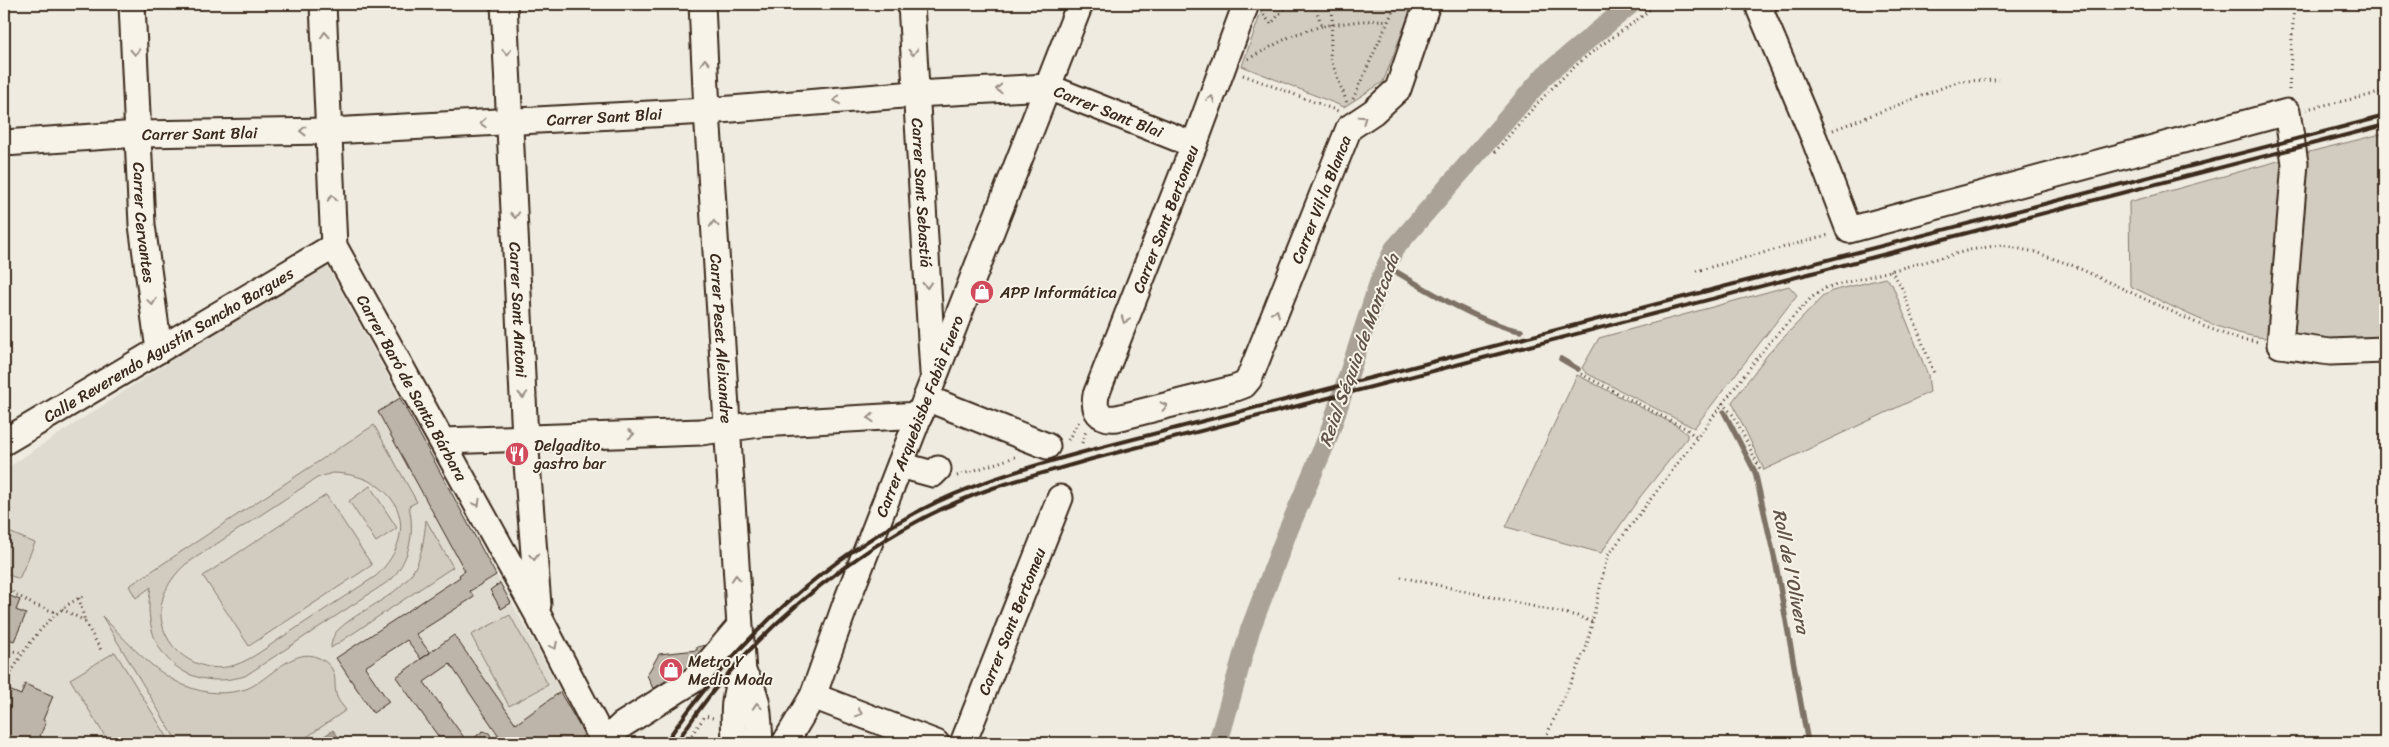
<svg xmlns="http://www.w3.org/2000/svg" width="2389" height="747" viewBox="0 0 2389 747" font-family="Sriracha,sans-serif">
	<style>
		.built { fill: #e0dbd0 }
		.green { fill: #d1cbc0; stroke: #867a6f; fill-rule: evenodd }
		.water { fill: #aaa296; stroke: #7e7266 }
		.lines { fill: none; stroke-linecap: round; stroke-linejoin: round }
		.stream { stroke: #7e7266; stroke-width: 5.5 }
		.canal { stroke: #aaa296; stroke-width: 20 }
		.building { fill: #bdb5aa; stroke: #3b2a1e }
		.minor-casing { stroke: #3b2a1e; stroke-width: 29 }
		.path { stroke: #3b2a1e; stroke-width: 3; stroke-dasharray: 1 4; stroke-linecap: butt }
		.minor { stroke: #f7f3e8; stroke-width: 25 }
		.rail { stroke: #3b2a1e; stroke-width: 4 }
		.oneway { stroke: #998e83 }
		.labels { text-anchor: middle; stroke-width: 4; stroke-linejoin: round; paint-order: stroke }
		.street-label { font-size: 16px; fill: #3b2a1e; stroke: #f7f3e8 }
		.poi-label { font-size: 16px; fill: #3b2a1e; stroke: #f7f3e8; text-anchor: start }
		.water-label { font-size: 18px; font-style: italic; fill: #625448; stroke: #f7f3e8 }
	</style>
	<rect width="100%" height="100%" fill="#efebe0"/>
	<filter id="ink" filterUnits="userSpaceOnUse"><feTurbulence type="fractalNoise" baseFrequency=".02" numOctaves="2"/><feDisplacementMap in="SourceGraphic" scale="10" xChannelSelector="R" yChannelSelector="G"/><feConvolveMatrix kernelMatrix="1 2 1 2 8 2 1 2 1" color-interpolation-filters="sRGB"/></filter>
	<g filter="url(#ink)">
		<path class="built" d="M324 260 584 734 579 743H4V470Z"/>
		<path class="green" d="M1264 4H1413L1383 82 1344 107 1242 66Z
			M2385 133V345L2293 336 2302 161 2309 152Z
			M2282 160 2284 171 2274 330 2265 338C2218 333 2173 306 2130 286L2129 202Z
			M1885 278 1892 284 1928 375 1930 392 1764 470 1732 402 1768 354 1824 295 1832 291Z
			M1789 286 1797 295 1694 428 1586 373 1582 368 1599 338Z
			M1577 375 1676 425 1687 434V438L1640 497 1601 553 1506 527Z
			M374 425 417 502 409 506C415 534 410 557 392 579L245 676C183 694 139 649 151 587L136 598 129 586ZM332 473C396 474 425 529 376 576 345 596 315 616 284 636 268 646 253 659 235 665 205 675 169 656 162 623 157 600 169 579 186 564L317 478Z
			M370 486 397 528 376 542 349 501Z
			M326 495 372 565 249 646 203 576Z
			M426 520 453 567 331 648C331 642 333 635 338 630 361 608 393 600 412 573 422 558 424 538 426 520Z
			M4 530 35 543 19 579 4 573Z
			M510 615 548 685 509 706 471 635Z
			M102 616C127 641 152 672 186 686 205 694 226 695 246 689 268 681 294 645 319 658 341 669 332 682 337 697 339 702 343 706 346 710L298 743H178Z
			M115 652 171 743H109L70 679Z"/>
		<path class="water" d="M333 730 343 743H314Z"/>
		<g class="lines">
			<path class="stream" d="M1386 266C1425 288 1478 323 1521 331
				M1561 359 1578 369
				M1724 412 1755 472 1776 565 1808 743"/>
			<path class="canal" d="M1218 743 1250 630 1287 533 1328 437 1380 280 1394 249 1545 75 1631 4"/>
		</g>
		<path class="building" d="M400 398 496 575 470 591 474 597 416 634 430 653 421 659 407 640 365 667 389 702 373 713 336 658 460 577 459 575 465 571 378 412Z
			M500 583 511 603 501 609 490 590Z
			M4 590 7 591 5 594 20 600 16 610 26 614 14 641 4 637Z
			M454 635 516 724 560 692 584 734 579 743H530L528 741 525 743H477L474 738 483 731 489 733 493 740 499 736 450 664 424 682 468 743H443L396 677Z
			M715 643 688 677 654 691 647 675 659 654 697 650V647Z
			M25 684 53 696 43 720 46 722 40 736 42 737 40 743H4V704L9 690 21 695Z
			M412 737 416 743H403Z"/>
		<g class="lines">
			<g class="minor-casing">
				<g id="minor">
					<path id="s1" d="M132 4 142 225 159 350"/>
					<path id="s2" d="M323 4 334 246 538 615 604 742"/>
					<path id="s3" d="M504 4 525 438 538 605"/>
					<path id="s4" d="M702 4 707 111 743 673"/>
					<path id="s5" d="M911 4 933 373"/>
					<path id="s6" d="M1246 4 1194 145 1096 395C1093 411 1099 420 1117 418L1236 388 1244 385 1249 379 1349 128 1373 112 1398 89 1427 4"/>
					<path d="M1764 4 1760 10 1814 138 1849 230 2287 112 2295 163 2280 345 2330 352 2385 350"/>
					<path id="s7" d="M4 143 139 134 330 131 707 111 915 94 1048 87 1194 145"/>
					<path d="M926 398 1047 446"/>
					<path d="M443 441 701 432 760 424 920 415"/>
					<path id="s8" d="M4 442 334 246"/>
					<path d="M900 465 933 474 938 469"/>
					<path d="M743 673C760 695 758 716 760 743"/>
					<path d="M813 696 936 743"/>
					<path d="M603 743 622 725 695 679 739 627"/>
					<path d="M735 743C734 718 732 696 743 673"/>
					<path id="s9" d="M785 743 813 696 846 603 1080 4"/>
					<path id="s10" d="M963 743 1060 498"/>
				</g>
			</g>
			<path class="path" d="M1314 4 1322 26 1361 21 1388 20
				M1333 4 1330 57 1347 103
				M1264 15 1271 24 1288 4
				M1248 59 1293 35 1322 26
				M1243 75 1338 111
				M2289 90 2294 4
				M1353 99 1396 4
				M2306 109 2385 92
				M1833 130 1960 81 1999 80
				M1495 152C1523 119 1552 85 1586 57 1609 38 1635 24 1656 4
				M1891 270 1901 286 1935 376
				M1696 271 1829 235
				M1581 374 1685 428 1696 437
				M1722 403 1734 416 1761 471
				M1068 440 1079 421
				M1082 443 1086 431
				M957 476 1015 457
				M1401 577 1577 616 1592 622
				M4 587 32 604 58 613
				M79 598 85 622 101 650
				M62 609 85 621
				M4 649 22 653
				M4 686C22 651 48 612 85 595
				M686 743 705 716 713 718
				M1543 743 1586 649 1607 557 1767 345 1811 298 1825 288 1970 250 2000 245 2035 252 2074 266 2203 326 2238 339 2260 342"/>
			<use href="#minor" class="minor"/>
			<path class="rail" d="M665 743C734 642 826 555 937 502 986 479 1039 464 1091 450L2385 116
				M676 743C690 723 704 701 721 682 791 599 889 524 993 488 1025 477 1059 469 1092 459L2385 125"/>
		</g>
		<defs><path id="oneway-chevron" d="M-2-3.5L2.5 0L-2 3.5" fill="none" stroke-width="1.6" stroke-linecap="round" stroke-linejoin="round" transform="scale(1.25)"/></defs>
		<g class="oneway">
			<use href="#oneway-chevron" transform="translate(325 35) rotate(-93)"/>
			<use href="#oneway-chevron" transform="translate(135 52) rotate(87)"/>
			<use href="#oneway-chevron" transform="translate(507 52) rotate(87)"/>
			<use href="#oneway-chevron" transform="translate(913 52) rotate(87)"/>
			<use href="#oneway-chevron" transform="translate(705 62) rotate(-92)"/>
			<use href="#oneway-chevron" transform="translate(999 89) rotate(177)"/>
			<use href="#oneway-chevron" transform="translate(1211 99) rotate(-70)"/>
			<use href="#oneway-chevron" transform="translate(837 100) rotate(175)"/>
			<use href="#oneway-chevron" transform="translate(1363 119) rotate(-34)"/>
			<use href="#oneway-chevron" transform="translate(483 123) rotate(177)"/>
			<use href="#oneway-chevron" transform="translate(303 131) rotate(179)"/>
			<use href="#oneway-chevron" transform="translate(332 198) rotate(-92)"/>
			<use href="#oneway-chevron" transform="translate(515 215) rotate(87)"/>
			<use href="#oneway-chevron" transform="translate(714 224) rotate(-94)"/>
			<use href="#oneway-chevron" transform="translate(927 285) rotate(87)"/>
			<use href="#oneway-chevron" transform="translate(152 302) rotate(82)"/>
			<use href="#oneway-chevron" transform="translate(1276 313) rotate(-68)"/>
			<use href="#oneway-chevron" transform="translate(1125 320) rotate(111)"/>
			<use href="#oneway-chevron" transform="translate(523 395) rotate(87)"/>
			<use href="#oneway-chevron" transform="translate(1164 406) rotate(-14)"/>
			<use href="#oneway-chevron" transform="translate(871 418) rotate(177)"/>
			<use href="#oneway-chevron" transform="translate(631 434) rotate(-2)"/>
			<use href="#oneway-chevron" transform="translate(477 503) rotate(61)"/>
			<use href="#oneway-chevron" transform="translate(534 557) rotate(86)"/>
			<use href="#oneway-chevron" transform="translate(736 578) rotate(-93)"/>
			<use href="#oneway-chevron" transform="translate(554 646) rotate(63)"/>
			<use href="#oneway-chevron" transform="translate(757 706) rotate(-94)"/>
			<use href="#oneway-chevron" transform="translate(859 713) rotate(21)"/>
		</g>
	</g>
	<defs>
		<g id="shop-disc" transform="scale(1.25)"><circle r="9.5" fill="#d1495b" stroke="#f7f3e8"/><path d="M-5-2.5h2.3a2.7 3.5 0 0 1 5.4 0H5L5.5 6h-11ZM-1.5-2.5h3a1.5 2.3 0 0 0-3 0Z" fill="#fff"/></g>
		<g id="restaurant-disc" transform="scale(1.25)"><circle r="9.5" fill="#d1495b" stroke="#f7f3e8"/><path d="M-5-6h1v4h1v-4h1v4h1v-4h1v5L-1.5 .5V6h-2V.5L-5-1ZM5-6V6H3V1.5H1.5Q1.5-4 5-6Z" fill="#fff"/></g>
	</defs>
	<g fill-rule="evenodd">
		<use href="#shop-disc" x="982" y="292"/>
		<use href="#restaurant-disc" x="517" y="454"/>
		<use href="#shop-disc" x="671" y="670"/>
	</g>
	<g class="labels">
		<g class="street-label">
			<text dy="6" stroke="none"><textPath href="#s7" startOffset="1111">Carrer Sant Blai</textPath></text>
			<text dy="6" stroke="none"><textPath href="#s7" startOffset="601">Carrer Sant Blai</textPath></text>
			<text dy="6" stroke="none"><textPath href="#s7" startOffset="196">Carrer Sant Blai</textPath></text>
			<text dy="6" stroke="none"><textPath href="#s5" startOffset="189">Carrer Sant Sebastiá</textPath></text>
			<text dy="6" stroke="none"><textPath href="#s6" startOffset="790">Carrer Vil·la Blanca</textPath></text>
			<text transform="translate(1165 219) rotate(-69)" y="6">Carrer Sant Bertomeu</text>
			<text dy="6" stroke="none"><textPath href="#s1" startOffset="219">Carrer Cervantes</textPath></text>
			<text dy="6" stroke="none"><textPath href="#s3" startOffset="306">Carrer Sant Antoni</textPath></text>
			<text dy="6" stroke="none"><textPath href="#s4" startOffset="335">Carrer Peset Aleixandre</textPath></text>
			<text dy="6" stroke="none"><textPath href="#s8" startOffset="191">Calle Reverendo Agustín Sancho Bargues</textPath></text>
			<text dy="6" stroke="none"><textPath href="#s2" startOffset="404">Carrer Baró de Santa Bárbara</textPath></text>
			<text dy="6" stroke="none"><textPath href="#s9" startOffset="354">Carrer Arquebisbe Fabià Fuero</textPath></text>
			<text dy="6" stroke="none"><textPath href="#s10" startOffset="131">Carrer Sant Bertomeu</textPath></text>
		</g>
		<g class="poi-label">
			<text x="1000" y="298">APP Informática</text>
			<text x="534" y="451">Delgadito<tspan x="534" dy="18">gastro bar</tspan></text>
			<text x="688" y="667">Metro Y<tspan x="688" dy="18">Medio Moda</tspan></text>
		</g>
		<g class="water-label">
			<text transform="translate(1359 350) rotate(-70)" y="6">Reial Séquia de Montcada</text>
			<text transform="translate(1791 571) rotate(79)" y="6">Roll de l'Olivera</text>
		</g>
	</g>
	<rect width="2389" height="747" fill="none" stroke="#f7f3e8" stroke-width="20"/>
	<rect x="10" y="10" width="2369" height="727" fill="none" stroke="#3b2a1e" stroke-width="2" filter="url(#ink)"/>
</svg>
